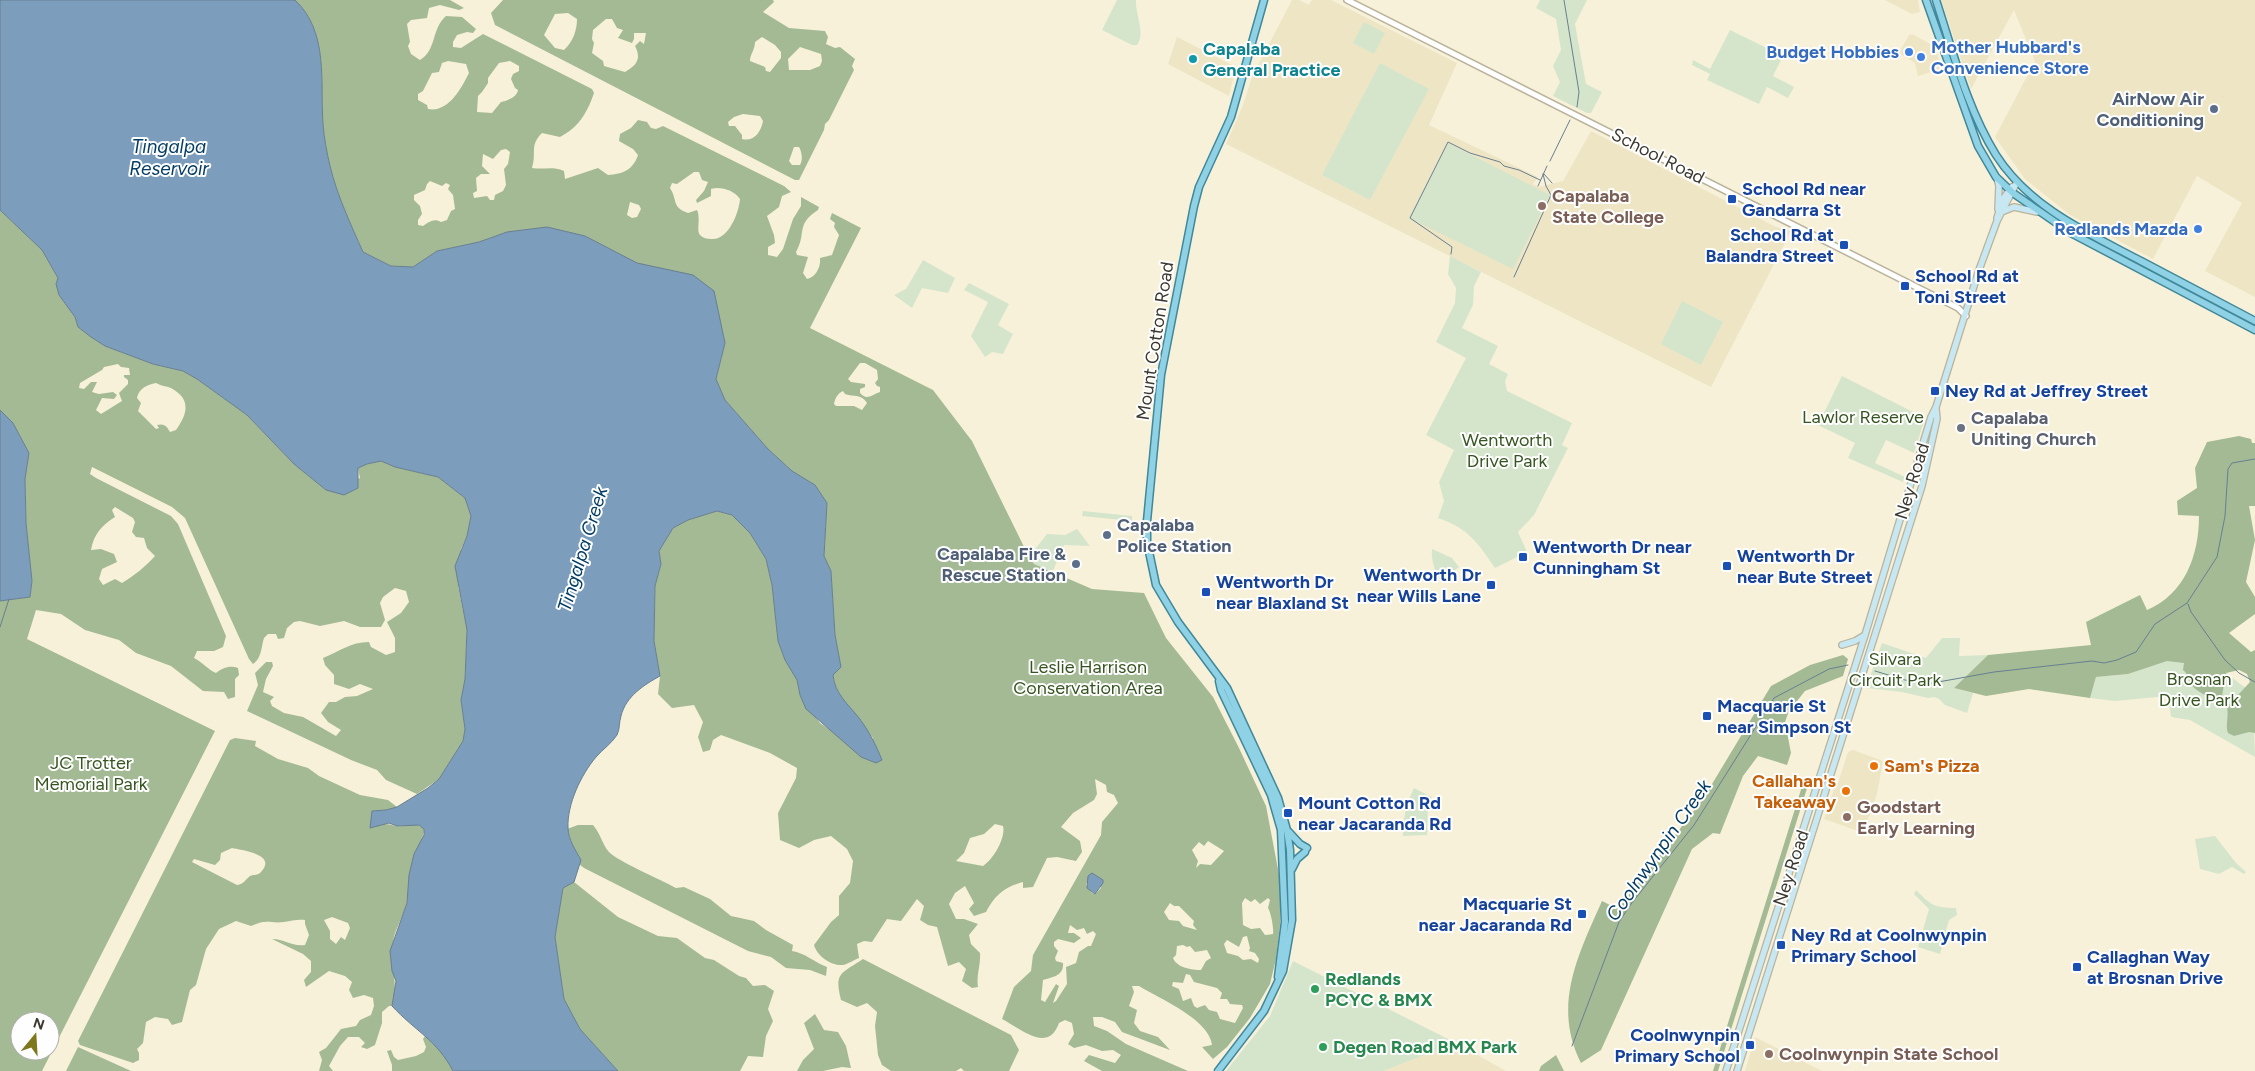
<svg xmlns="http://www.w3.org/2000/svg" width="2255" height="1071" viewBox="0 0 2255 1071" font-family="Figtree,sans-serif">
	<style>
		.built { fill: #eee5c5 }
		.green { fill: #d5e5cb }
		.forest { fill: #a4ba95; fill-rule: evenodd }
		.water { fill: #7c9dbb; stroke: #687f91 }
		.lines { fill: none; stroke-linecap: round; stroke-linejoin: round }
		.stream { stroke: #687f91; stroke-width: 1 }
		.tertiary-casing { stroke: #bab39c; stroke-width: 8 }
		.secondary-casing { stroke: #bab39c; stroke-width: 8 }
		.primary-casing { stroke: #41889a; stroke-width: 9 }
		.tertiary { stroke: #fff; stroke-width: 5 }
		.secondary { stroke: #c7e8f2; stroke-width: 5.5 }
		.primary { stroke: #8fd1e5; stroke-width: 6 }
		.shop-dot { fill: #3f7fe0; stroke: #fefefe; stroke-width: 2 }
		.culture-dot { fill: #0f9aa8; stroke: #fefefe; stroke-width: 2 }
		.service-dot { fill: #5c6f8a; stroke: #fefefe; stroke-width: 2 }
		.transit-dot { fill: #1a4fb4; stroke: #fefefe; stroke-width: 2 }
		.education-dot { fill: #8d6e63; stroke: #fefefe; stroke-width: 2 }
		.worship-dot { fill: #6b7280; stroke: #fefefe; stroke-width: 2 }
		.food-dot { fill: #e8710a; stroke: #fefefe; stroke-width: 2 }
		.leisure-dot { fill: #2e9e5b; stroke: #fefefe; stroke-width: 2 }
		.labels { text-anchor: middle; stroke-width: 4; stroke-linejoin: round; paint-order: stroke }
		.shop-label { font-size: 18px; font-weight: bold; fill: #366cbe; stroke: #fefefe; text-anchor: end }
		.culture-label { font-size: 18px; font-weight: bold; fill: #0d838f; stroke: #fefefe; text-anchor: start }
		.service-label { font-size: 18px; font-weight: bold; fill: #4e5e75; stroke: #fefefe; text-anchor: end }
		.street-label { font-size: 18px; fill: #3b382f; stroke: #fefefe }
		.transit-label { font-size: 18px; font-weight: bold; fill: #164399; stroke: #fefefe; text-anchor: start }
		.education-label { font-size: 18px; font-weight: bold; fill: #785e54; stroke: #fefefe; text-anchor: start }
		.park-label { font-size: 18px; fill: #375520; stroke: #fefefe }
		.worship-label { font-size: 18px; font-weight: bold; fill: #5b616d; stroke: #fefefe; text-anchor: start }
		.food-label { font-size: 18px; font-weight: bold; fill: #c56008; stroke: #fefefe; text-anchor: start }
		.leisure-label { font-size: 18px; font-weight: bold; fill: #27864d; stroke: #fefefe; text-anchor: start }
		.water-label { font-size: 19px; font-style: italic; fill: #033d65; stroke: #fefefe }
	</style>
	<rect width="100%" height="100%" fill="#f8f1d9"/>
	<path class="built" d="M1292 0H1299L1309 5 1312 0H1331L1457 63 1429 125 1538 177 1533 184 1539 187 1563 181 1591 131 1776 227 1791 231 1711 387 1226 144 1243 105 1252 77Z
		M1885 0H1918L1920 12 1912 14Z
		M1941 0H2255V297L2205 271 2242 203 2197 176 2153 259 2070 215 2025 179 1995 137 2035 61 2014 10 1971 89Z
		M1912 34 1932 45 1937 53 1942 69 1918 76 1915 63 1899 53 1909 35Z
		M1177 37 1236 67 1229 96 1168 64Z
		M1853 750 1883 761 1877 794 1870 815 1861 832 1824 819 1836 783H1838L1848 752Z
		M1755 1037 1822 1071H1745Z
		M1456 1043 1506 1071H1383Z"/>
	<path class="green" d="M1117 0H1136C1135 14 1146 33 1137 45H1132L1102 30Z
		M1540 0H1587L1575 24 1586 84 1602 92 1591 113H1587L1553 96 1560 82 1553 66 1561 50 1556 19 1536 8Z
		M1364 22 1385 33 1374 54 1353 43Z
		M1730 30 1783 56 1773 76 1794 87 1788 98 1767 87 1759 104 1707 80 1710 74 1692 65 1693 60 1710 69Z
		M1380 63 1429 89 1370 200 1322 175Z
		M1448 143 1550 195 1513 269 1409 218Z
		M1450 256 1481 272 1474 286 1473 305 1462 328 1498 346 1489 364 1508 374 1505 381 1507 391 1572 423 1562 445 1568 448 1534 515 1518 532 1527 552 1495 568C1478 543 1468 528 1438 518L1444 501 1439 482 1454 450 1426 435 1466 358 1436 342 1455 303 1456 288 1448 274Z
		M923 260 955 278 948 293 922 288 912 308 894 295 906 289Z
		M969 283 1009 304 998 325 1013 334 1003 354 992 352 985 357 971 336 988 302 964 290Z
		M1682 301 1723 322 1701 365 1661 344Z
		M1842 376 1925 418 1914 453 1886 440 1875 463 1905 477 1903 482 1848 458 1855 443 1818 425Z
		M1083 511 1132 516V521L1082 516Z
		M1077 529 1090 546 1064 545 1052 573 1034 564 1029 557 1047 534 1065 535Z
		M1432 549 1452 558 1459 567 1441 582C1435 572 1431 561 1432 549Z
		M1942 638H1960L1959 656 1988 655 1954 688 1973 693 1967 713 1945 705 1939 699 1934 697 1928 698 1902 692 1866 688 1882 643 1926 658Z
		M2204 646C2219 665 2232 681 2253 692L2255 757 2190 720 2171 717 2168 696 2115 701 2090 698 2096 677 2128 674Z
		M1414 788 1432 797 1428 806 1427 835 1403 836C1403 818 1406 804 1414 788Z
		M2215 836 2236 863 2246 872 2244 874 2232 867 2219 874 2200 869 2195 839Z
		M1916 890C1931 905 1934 908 1956 908L1957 915 1949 920 1940 954 1918 947 1929 909 1914 894Z
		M1293 961 1456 1043 1383 1071H1226L1270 1016Z"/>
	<path class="forest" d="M295 0H450L464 8 459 10 440 5 429 8 427 18 411 20 407 24 410 42 408 46 411 54 420 60C437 50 431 29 446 16L462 17 476 29 473 33 467 32 457 35 453 42V47L461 48 483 34 592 89 594 93C587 113 579 127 560 137L542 133C529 146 537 152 532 168 544 170 552 166 564 171L565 179 598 168 608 175C623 174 633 170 638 155L633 149 619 141 620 134 631 128 638 120 647 122 651 128 656 129 663 126 784 186 791 192 782 196 779 207 767 216 774 235 775 243 768 247V255L777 257 783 249 793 219 801 206V197L819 207 818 210C795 225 807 233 796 252L797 255 808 257 803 273 807 279C816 277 821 267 820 258L832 255 839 235 834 227 835 223 830 219 832 213 861 228 810 328 933 390 972 441 1029 557 1034 564 1092 589 1144 593 1166 638 1213 697 1239 748 1266 806 1281 885 1280 925 1276 959 1270 984 1250 1018 1227 1047 1213 1059 1202 1047 1212 1045C1209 1019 1160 999 1139 986H1132L1134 992 1129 1006 1137 1010 1134 1023 1140 1031 1158 1037 1170 1050 1122 1032 1115 1022 1102 1017H1093L1094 1026 1107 1031 1126 1044 1188 1071H1102L1084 1061 1089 1055 1115 1063 1121 1055 1113 1050 1102 1051 1086 1045 1074 1048 1068 1044 1074 1034 1072 1023 1065 1020 1059 1023C1048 1054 1021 1029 1002 1019L1014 987 1031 971 1033 955 1101 835 1102 822 1118 803 1114 795 1107 792 1106 785 1095 779 1097 794 1094 800 1073 813 1061 827 1080 841 1082 852 1076 861 1057 857 1047 858 1033 887 1023 888V882C1004 887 995 895 986 912L974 916 969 909 974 903 965 886 955 893 949 904 956 919H964L978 924 969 935 971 944 980 953C981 965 976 975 978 987L972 988 962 981 966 969 959 962 948 966 937 927 928 925 920 920 924 906 917 899 901 921 887 919 872 942 864 941 857 944 859 958C854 960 848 964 843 965 831 966 817 956 814 945L831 922 839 915V896L850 883 853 861 847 849 831 836 814 840 799 848 780 840 778 813 796 778 797 768 770 753 721 735 713 740 710 750 703 752 698 737 703 722 694 705 672 708 658 694 660 676 654 641 655 586 661 564 659 551 673 528 688 520 717 511 732 515 750 533 766 559 772 585 778 641 785 660 797 680 800 695 820 723 842 738 861 757 873 738C859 719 836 699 833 675L841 667 835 635 831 571 824 556 827 503 815 485 792 471 768 449 725 400 716 379 725 343 660 269 636 263 585 236 507 232 479 242 437 251 413 267 391 266 363 252C351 225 337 195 330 166 327 153 324 138 323 124 320 82 329 32 295 0ZM448 61 466 64 469 73C461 89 448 113 428 109L427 105 418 100V94L423 91 432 73 439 72 442 63ZM510 61 519 66V71L513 74 511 79 515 88 518 90C517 97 507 101 501 102L492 113 477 112 478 96 482 92 488 83V78L499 63ZM506 149 510 152 508 164 504 169 506 185 503 191 495 195 494 200H490L487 196 474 198 473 193 477 191 476 178 481 174H490L482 166 483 154 493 159 501 150ZM694 172H699L702 180 708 182 704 191 696 200 697 203 711 196V189C720 186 734 190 740 199 739 213 728 241 711 239 707 239 703 238 700 235 696 231 701 218 697 210L688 213C671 207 678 200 670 188L672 183 677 184ZM430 181 442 186 446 183 450 185 448 189 453 195 455 209 451 211 447 220 441 222C434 218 429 222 423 226L418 225V220L422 214 420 206 414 200V195L425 190 427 184ZM630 202 639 205 641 209 637 217 632 218 627 215ZM860 363H865L877 370 878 379 875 383 877 386 880 387V392C871 395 867 401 860 393V389L865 387V384L851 382 848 379ZM843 391 845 394C854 397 862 394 867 403L862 410 854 406H836L834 404C835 398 838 393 843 391ZM995 824 1003 826C1006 838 993 860 983 866L956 861 964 853 970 838 984 834ZM1208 841 1224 851 1211 865 1200 864 1196 868 1198 861 1192 850 1199 842 1204 846ZM1097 876 1101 888 1095 894 1092 893 1086 884ZM1245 898 1251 902 1255 899 1260 904 1268 898 1270 900 1268 908C1271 912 1274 930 1273 934L1265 935 1260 928 1251 929 1243 925 1242 903ZM1170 903 1174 906H1179L1194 921 1193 925 1197 930 1183 926 1179 921 1169 920 1164 912ZM1070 925 1077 930 1084 928 1087 934 1093 931 1096 934 1091 946H1088L1079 952 1076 963 1066 967 1067 984 1056 1001 1053 1003 1059 986 1056 984 1045 1002 1041 1000 1043 980C1053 977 1064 976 1063 963L1056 961 1055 958 1058 951 1054 946V942L1058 939 1074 943 1081 938 1074 933H1068ZM1247 936 1250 948 1249 951 1255 953 1259 959 1258 963 1251 959 1243 960 1238 956 1227 953 1224 944 1227 940 1239 947 1243 937ZM1183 945 1187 947 1190 946 1195 952 1207 950 1211 958 1206 961 1201 970C1192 970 1177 968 1173 958L1176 955 1177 946ZM1186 974 1190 975 1194 982 1217 988 1222 993 1220 999H1227L1230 1004 1242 1005 1243 1008 1235 1023 1220 1019 1217 1012 1209 1010 1205 1005 1197 1008 1194 1006 1191 998 1183 1001 1179 989 1172 986 1173 982 1183 983Z
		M503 0H773L774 2 763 12 789 28 825 31 828 37 826 44 835 48 840 47 855 59 852 66 854 70 829 120 825 124 824 130 799 180H795L495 25 491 13ZM568 13 577 19C577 30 573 42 564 50L555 48 544 35 555 14ZM606 19H612L617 28 623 30 618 38 632 43 634 39V33H646L644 44 640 41 635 46C642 59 636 66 625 72L604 66 603 61 592 53 594 43 592 39 593 30ZM762 37 775 45 781 52V58L770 72 766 71 765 67 750 61C750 54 755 50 755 42ZM800 47 821 54 822 61 820 66 810 70H789L788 59ZM743 114 760 116 763 121C761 132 754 142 742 139V135L735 126H729L728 122 734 117ZM794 147H799C802 152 803 160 800 165H792L789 161Z
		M0 210 42 250 58 278 59 295 75 317 78 327 105 346 153 364 183 371 197 379 247 415 294 464 326 490 360 478 358 468 367 464 381 461 395 467 438 477 465 498 471 516 467 536 461 549 458 585 467 630 465 679 461 700 465 729 463 741 439 779 417 794 386 780 377 770 351 760 247 711 258 685 255 673 266 662H272L273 666 266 679 263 692 274 697 270 701 272 706 284 713 303 717 336 736 341 730 328 722 321 713 329 702H336L345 697 357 696 373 689 360 684 349 689 334 684V675L325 665 323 658C341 651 350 642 369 642L371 647 386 655 395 652V638L387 622 401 613 409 602 406 591 395 588 383 597 380 603 385 620 381 627H360L344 621 320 626 300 621 294 622 287 628 284 638 278 639 276 634H268L264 638C261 647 262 658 253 664L249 659 185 518 172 507 92 467 90 474 96 478 171 516 178 524 226 636 223 647 214 651H197L194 658C204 663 207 669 216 673 222 668 230 665 238 668L239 675 235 679V697L228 699 224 692 203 691 171 666 136 653 119 640 85 630 61 614 36 610 27 639 215 731 42 1071H0V601L30 597 32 582 26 523 25 479 29 453 13 423 0 410ZM118 364 121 367 129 368 130 375H124V377L128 380V384L119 393 122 401 101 414 96 410 102 398 114 399 117 395 113 392 99 394 92 392 97 382H91L84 389 79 388 80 383 102 370 104 367ZM156 383C161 386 166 386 171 388 191 399 188 413 176 430L170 432C167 426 164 423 157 425L159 428 156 429 138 411 141 403 137 398C139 388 147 385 156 383ZM115 507 133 518 135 522 132 532 136 537 144 538 147 548 155 556C145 567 135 575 122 583L115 579 103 585 99 579 102 569 117 562 114 554 101 549 91 550C94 534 101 526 115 517L112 510ZM20 1021H50V1051H20Z
		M2239 436 2251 439 2252 443H2255V506H2249L2255 540 2246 582 2255 597V614L2229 633 2251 652 2255 650V733L2249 732 2234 736 2228 733C2225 725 2229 718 2227 707L2250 682 2247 674 2239 670 2226 673 2222 696 2218 701C2211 699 2194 690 2191 684 2187 678 2189 675 2183 670L2184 663 2167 661 2128 674 2096 677 2090 698 2029 689 1986 696 1954 688 1988 655 2091 645 2086 622 2140 595 2147 610C2185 594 2199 555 2199 516L2178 515 2177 501 2197 488 2195 468 2207 442Z
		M1843 655 1848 659 1843 676 1805 691 1789 711 1785 722 1791 753 1787 765 1758 756 1743 776 1720 834 1713 833 1692 849 1601 1050 1581 1063C1552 1006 1578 955 1602 901L1618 909 1703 799 1771 686 1810 665Z
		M235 738 256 741 255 746 278 759 308 768 319 776 360 795 388 800 397 807 386 810 372 811 376 826C386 823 387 824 396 826 407 828 411 820 424 828 424 839 417 847 414 857 410 872 410 887 407 902 404 916 395 928 393 942 390 967 399 981 392 1006H389L382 1012V1023L375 1045 367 1049 361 1047 365 1043 359 1037H348L340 1046 329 1066 333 1071H319L322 1060 319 1052 326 1048 341 1029 356 1026 360 1020 371 1015 374 1006 373 998 364 995 353 998 349 990 352 982 345 976 329 971 306 987 304 980 311 972V961L303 954 272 939C285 939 292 947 305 945L309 935 305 924V920C297 919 292 921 284 922 269 924 269 918 251 926L236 921 219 929 206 949 196 985 190 990 182 1022 172 1025 168 1019 155 1017 146 1022 143 1043 137 1049 139 1053V1060L133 1063 80 1045 78 1041 230 740ZM232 848C240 850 278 854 261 872 258 876 254 874 250 876 245 880 244 884 237 885L192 862 194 859 215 865 220 860 221 853ZM332 917 348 923 350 928 345 940 341 937 336 944 330 939V931L324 920Z
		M1804 780 1809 782 1718 1071H1713Z
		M578 825H593C601 834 602 844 609 852 617 861 662 880 676 888L684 887 710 899 731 916 754 921 766 930 793 945 792 951C805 953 814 962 827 967L826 976 810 970 786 968 771 957 748 951 584 868 579 864 581 860 573 847 567 829Z
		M574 882 618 917 658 936 677 938 705 958 714 960 739 976 746 978 753 986 765 985 774 991 768 1009 773 1021 766 1036 763 1057 748 1056 740 1071H618L580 1029 564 999 555 937 563 888Z
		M863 959 1011 1035 1019 1050 1009 1071H964L961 1068 956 1071H891L882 1065 878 1055 875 1026 877 1012 867 1003 857 1007 841 1000C834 972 841 974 863 959Z
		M815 1014 824 1030 838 1032 846 1046 851 1068 842 1067 823 1071H797L803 1060 814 1049 804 1023Z
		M425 1036 444 1054 453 1071H392V1065L387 1051 391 1050 394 1057 398 1060 416 1056 424 1052 426 1047 423 1039Z
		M78 1047 131 1071H66Z
		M1556 1055 1564 1071H1539L1541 1066Z"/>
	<path class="water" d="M0 0H295C329 32 320 82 323 124 324 138 327 153 330 166 337 195 351 225 363 252L391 266 413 267 437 251 479 242 507 232 547 227 585 236 637 263 693 275 714 291 725 343 716 379 725 400 768 449 792 471 815 485 827 503 824 556 831 571 835 635 841 667 833 675C835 694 848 704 859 718 869 731 876 745 882 760L876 763 861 757 806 709 800 695 797 680 785 660 778 641 772 585 766 559 750 533 732 515 717 511 688 520 673 528 659 551 661 564 655 586 654 641 660 676C644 685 626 696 621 716 619 722 620 729 617 735 611 744 603 749 596 757 581 775 567 804 568 828 568 839 576 851 581 860L574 882 563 888 555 937 564 999 580 1029 618 1071H453C437 1040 415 1031 392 1006L396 981 392 971 390 951 407 903 409 875 414 854 424 835V829L419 825 397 826 389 823 370 828 372 811 386 810 397 807 428 788 439 779 463 741 465 729 461 700 465 679 467 630 455 566 467 536 471 516 465 498 438 477 395 467 381 461 367 464 358 468V488L344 495 326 490 294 464 247 415 197 379 183 371 153 364 105 346 91 337 78 327 75 317 59 295 56 284 58 278 42 250 0 210Z
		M0 410 13 423 29 453 25 479 26 523 32 581 30 597 0 601Z
		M1092 873 1103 880V883L1095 894 1087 888 1088 876Z"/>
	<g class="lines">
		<path class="stream" d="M1564 0 1579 92 1577 107
			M1550 161 1570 120
			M1544 174 1552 183
			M1538 186 1547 166
			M1451 254 1452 247 1410 218 1448 142 1470 153 1500 162 1504 166 1519 170 1540 180
			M1514 277 1551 195 1546 186 1543 174
			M2188 604 2191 612 2225 660 2239 673 2255 682
			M0 627 9 599
			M1875 671 1905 680 1927 684 1994 672 2092 661 2104 663 2117 660 2136 652 2155 624 2187 603 2217 557 2225 516 2228 469 2232 463 2255 459
			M1572 1046 1619 922 1631 904 1694 825 1774 698 1829 669 1848 665"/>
		<g class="tertiary-casing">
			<path id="tertiary" d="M1347 0 1958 308 1966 316"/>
		</g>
		<g class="secondary-casing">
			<path id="secondary" d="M1997 178 1999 186 1998 209
				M2004 211 2014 207 2037 212
				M1997 218 2003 199 2012 187
				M1842 645 1855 641 1865 635
				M1726 1071 1865 635 1931 417 1936 407 1979 270 1997 221 2017 182
				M1737 1071 1922 486 1937 419 1936 409"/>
		</g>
		<g class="primary-casing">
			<path id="primary" d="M1926 0 1978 146 1996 177 2013 193 2071 233 2255 330
				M1936 0C1953 52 1967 108 1996 155 2030 208 2088 233 2141 261 2179 281 2217 301 2255 321
				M1219 681 1221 690 1271 795 1281 830 1285 922 1278 977
				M1288 831 1300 844 1307 848
				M1292 869 1297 859 1305 852
				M1218 1071 1264 1011 1283 971 1292 920 1290 850 1287 830 1278 798 1227 688 1178 622 1156 585 1147 542V521L1161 375 1194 206 1199 187 1231 117 1264 0"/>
		</g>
		<use href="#tertiary" class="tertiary"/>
		<use href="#secondary" class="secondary"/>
		<use href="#primary" class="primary"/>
	</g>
	<g class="shop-dot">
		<circle cx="1909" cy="52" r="5"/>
		<circle cx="1921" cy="57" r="5"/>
		<circle cx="2198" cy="229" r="5"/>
	</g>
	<circle class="culture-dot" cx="1193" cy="59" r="5"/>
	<g class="service-dot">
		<circle cx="2214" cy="109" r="5"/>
		<circle cx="1107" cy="535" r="5"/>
		<circle cx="1076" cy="564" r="5"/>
	</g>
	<g class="transit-dot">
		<rect x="1727" y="194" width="10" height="10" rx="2.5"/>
		<rect x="1839" y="240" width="10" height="10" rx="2.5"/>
		<rect x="1900" y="281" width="10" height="10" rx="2.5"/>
		<rect x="1930" y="386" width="10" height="10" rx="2.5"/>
		<rect x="1518" y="552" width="10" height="10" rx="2.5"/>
		<rect x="1722" y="561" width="10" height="10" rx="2.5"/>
		<rect x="1486" y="580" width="10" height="10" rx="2.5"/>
		<rect x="1201" y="587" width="10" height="10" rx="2.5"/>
		<rect x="1702" y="711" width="10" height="10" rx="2.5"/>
		<rect x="1283" y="808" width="10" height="10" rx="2.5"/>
		<rect x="1577" y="909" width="10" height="10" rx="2.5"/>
		<rect x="1776" y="940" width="10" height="10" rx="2.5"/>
		<rect x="2072" y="962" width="10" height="10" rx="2.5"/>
		<rect x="1745" y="1040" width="10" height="10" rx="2.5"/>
	</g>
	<g class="education-dot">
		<circle cx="1542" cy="206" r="5"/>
		<circle cx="1847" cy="817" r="5"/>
		<circle cx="1769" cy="1054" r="5"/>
	</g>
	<circle class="worship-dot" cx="1961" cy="428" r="5"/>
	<g class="food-dot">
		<circle cx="1874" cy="766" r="5"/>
		<circle cx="1846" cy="791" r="5"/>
	</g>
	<g class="leisure-dot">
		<circle cx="1315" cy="989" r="5"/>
		<circle cx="1323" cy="1047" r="5"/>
	</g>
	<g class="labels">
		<g class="shop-label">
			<text x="1931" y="53" text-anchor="start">Mother Hubbard's<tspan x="1931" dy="21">Convenience Store</tspan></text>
			<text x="1899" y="58">Budget Hobbies</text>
			<text x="2188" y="235">Redlands Mazda</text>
		</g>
		<g class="culture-label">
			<text x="1203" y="55">Capalaba<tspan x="1203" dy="21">General Practice</tspan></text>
		</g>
		<g class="service-label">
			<text x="2204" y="105">AirNow Air<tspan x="2204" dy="21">Conditioning</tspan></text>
			<text x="1117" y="531" text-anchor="start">Capalaba<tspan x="1117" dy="21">Police Station</tspan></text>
			<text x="1066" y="560">Capalaba Fire &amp;<tspan x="1066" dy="21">Rescue Station</tspan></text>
		</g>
		<g class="street-label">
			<text transform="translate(1658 156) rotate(27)" y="6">School Road</text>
			<text transform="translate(1155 341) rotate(-81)" y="6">Mount Cotton Road</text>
			<text transform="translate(1912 481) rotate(-73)" y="6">Ney Road</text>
			<text transform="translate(1791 868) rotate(-72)" y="6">Ney Road</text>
		</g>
		<g class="transit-label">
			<text x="1742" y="195">School Rd near<tspan x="1742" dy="21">Gandarra St</tspan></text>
			<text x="1834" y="241" text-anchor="end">School Rd at<tspan x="1834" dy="21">Balandra Street</tspan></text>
			<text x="1915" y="282">School Rd at<tspan x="1915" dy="21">Toni Street</tspan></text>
			<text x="1945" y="397">Ney Rd at Jeffrey Street</text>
			<text x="1533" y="553">Wentworth Dr near<tspan x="1533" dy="21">Cunningham St</tspan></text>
			<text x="1737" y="562">Wentworth Dr<tspan x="1737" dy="21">near Bute Street</tspan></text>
			<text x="1481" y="581" text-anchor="end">Wentworth Dr<tspan x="1481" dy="21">near Wills Lane</tspan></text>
			<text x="1216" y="588">Wentworth Dr<tspan x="1216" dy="21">near Blaxland St</tspan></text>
			<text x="1717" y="712">Macquarie St<tspan x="1717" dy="21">near Simpson St</tspan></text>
			<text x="1298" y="809">Mount Cotton Rd<tspan x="1298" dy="21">near Jacaranda Rd</tspan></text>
			<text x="1572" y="910" text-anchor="end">Macquarie St<tspan x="1572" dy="21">near Jacaranda Rd</tspan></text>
			<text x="1791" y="941">Ney Rd at Coolnwynpin<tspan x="1791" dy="21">Primary School</tspan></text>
			<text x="2087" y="963">Callaghan Way<tspan x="2087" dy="21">at Brosnan Drive</tspan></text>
			<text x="1740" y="1041" text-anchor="end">Coolnwynpin<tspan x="1740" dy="21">Primary School</tspan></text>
		</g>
		<g class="education-label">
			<text x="1552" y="202">Capalaba<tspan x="1552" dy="21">State College</tspan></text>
			<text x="1857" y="813">Goodstart<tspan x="1857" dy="21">Early Learning</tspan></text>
			<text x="1779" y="1060">Coolnwynpin State School</text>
		</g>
		<g class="park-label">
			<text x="1863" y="423">Lawlor Reserve</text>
			<text x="1507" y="446">Wentworth<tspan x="1507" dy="21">Drive Park</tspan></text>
			<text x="1895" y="665">Silvara<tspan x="1895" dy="21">Circuit Park</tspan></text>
			<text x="1088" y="673">Leslie Harrison<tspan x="1088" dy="21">Conservation Area</tspan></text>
			<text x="2199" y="685">Brosnan<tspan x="2199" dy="21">Drive Park</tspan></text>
			<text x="91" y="769">JC Trotter<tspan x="91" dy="21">Memorial Park</tspan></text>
		</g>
		<g class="worship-label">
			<text x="1971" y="424">Capalaba<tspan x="1971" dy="21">Uniting Church</tspan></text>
		</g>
		<g class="food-label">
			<text x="1884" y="772">Sam's Pizza</text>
			<text x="1836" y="787" text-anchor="end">Callahan's<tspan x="1836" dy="21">Takeaway</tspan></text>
		</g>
		<g class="leisure-label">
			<text x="1325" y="985">Redlands<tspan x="1325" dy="21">PCYC &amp; BMX</tspan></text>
			<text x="1333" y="1053">Degen Road BMX Park</text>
		</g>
		<g class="water-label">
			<text x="169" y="153">Tingalpa<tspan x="169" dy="22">Reservoir</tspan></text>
			<text transform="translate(582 549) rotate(-73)" y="7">Tingalpa Creek</text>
			<text transform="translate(1658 850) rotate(-55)" y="7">Coolnwynpin Creek</text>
		</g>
	</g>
	<g transform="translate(35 1036) rotate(18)"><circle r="24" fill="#fefefe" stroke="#b0afab"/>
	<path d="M0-4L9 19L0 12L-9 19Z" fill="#7e771b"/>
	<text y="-8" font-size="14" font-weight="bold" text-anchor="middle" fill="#3b382f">N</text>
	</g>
</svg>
